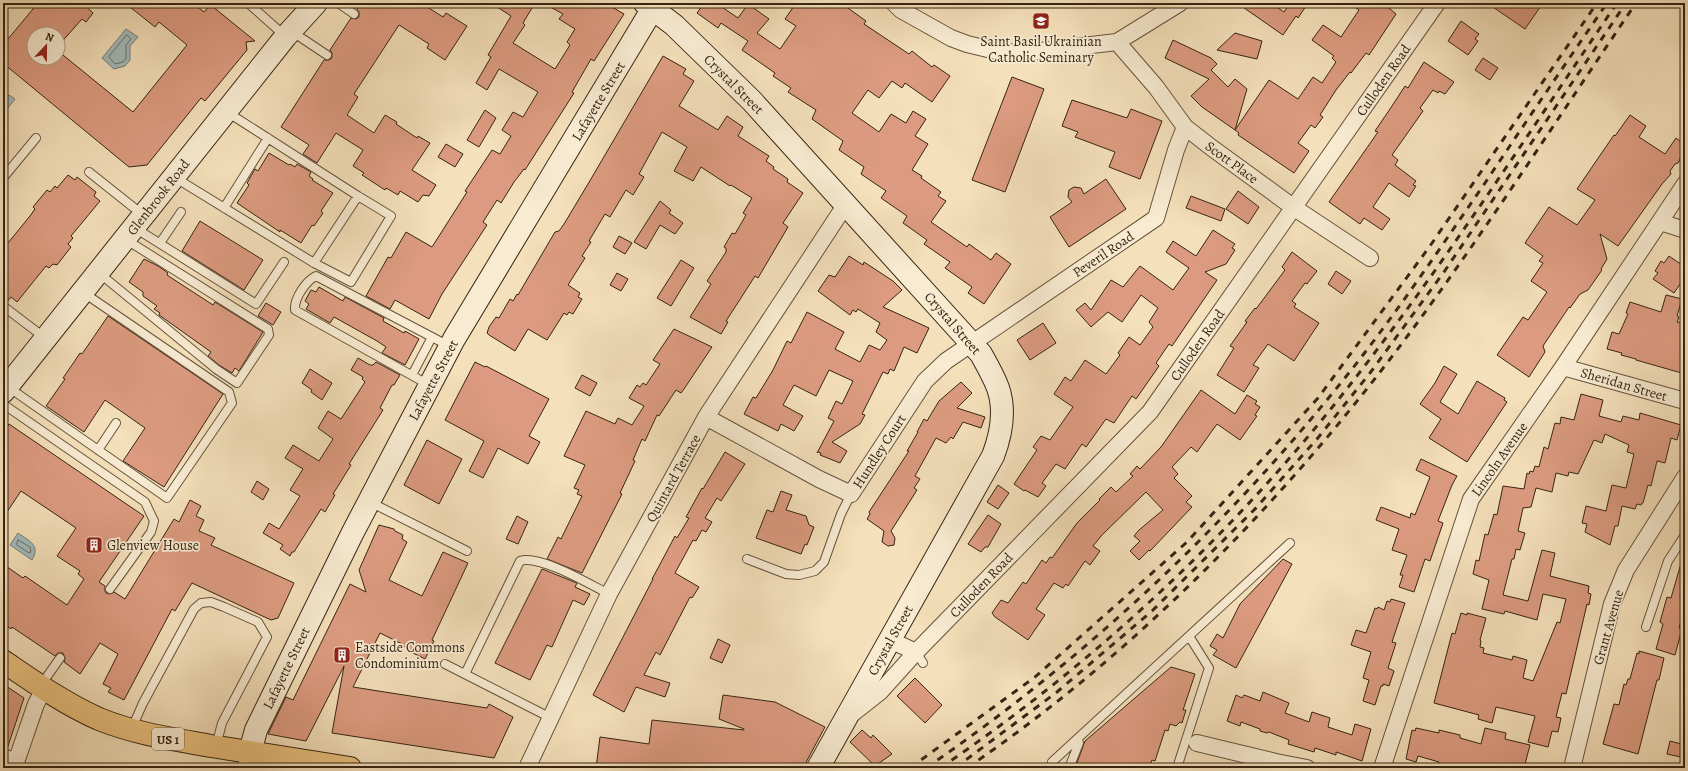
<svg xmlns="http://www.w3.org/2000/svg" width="1688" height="771" viewBox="0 0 1688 771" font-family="Alegreya,serif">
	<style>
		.water { fill: #a1babb; stroke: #767e78 }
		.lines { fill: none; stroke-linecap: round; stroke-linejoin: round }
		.shore { stroke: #6c6f67; stroke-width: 1 }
		.building { fill: #dc9b80; stroke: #362413 }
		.lane-casing { stroke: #66533d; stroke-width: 10 }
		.street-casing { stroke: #66533d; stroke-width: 18 }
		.secondary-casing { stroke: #362413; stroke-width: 24 }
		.primary-casing { stroke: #362413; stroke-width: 24 }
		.lane { stroke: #f8ebd2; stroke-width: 8 }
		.street { stroke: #f8ebd2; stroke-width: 16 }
		.secondary { stroke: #f8ebd2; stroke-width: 22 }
		.primary { stroke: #eac07d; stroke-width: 22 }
		.rail { stroke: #362413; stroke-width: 3; stroke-dasharray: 7 7; stroke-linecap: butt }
		.labels { text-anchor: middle; stroke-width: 3.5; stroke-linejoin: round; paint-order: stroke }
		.shield { fill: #f8ebd2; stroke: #70604c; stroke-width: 1 }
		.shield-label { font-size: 13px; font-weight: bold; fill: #362413 }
		.poi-label { font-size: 14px; fill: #362413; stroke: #f8ebd2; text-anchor: start }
		.street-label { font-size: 14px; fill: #362413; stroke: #f8ebd2 }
	</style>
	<rect width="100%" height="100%" fill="#f4e0ba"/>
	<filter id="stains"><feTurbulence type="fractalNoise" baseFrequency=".005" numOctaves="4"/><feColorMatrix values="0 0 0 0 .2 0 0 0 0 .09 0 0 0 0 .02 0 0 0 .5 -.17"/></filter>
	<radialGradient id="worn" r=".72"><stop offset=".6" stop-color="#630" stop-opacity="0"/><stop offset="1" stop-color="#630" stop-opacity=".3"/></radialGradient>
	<path class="water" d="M126 29 138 37 130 46V60L125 66 114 69 102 58Z
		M3 94 7 97 9 95 15 99 3 114Z
		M18 533C29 541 41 545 32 560L10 545Z"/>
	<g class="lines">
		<path class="shore" d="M127 35 131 39 126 45V59L123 62 115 64 109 57Z
			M18 540 30 547 31 552 29 553 17 545Z"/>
	</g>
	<path class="building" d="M38 3H82L93 13 86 22 82 19 58 46V34H34V58H58V51L133 112 187 45 159 22 155 27 125 3H193L204 12 209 6 211 8 212 6 255 41 246 42 247 50 205 101 201 98 147 165 129 167 4 64 3 45Z
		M361 3H421L443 17 446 13 467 26 445 60 427 48 429 44 399 25 354 94 358 97 347 115 374 133 385 115 397 122 396 124 417 138 418 136 430 143 412 170 436 185 429 196 423 195 418 202 400 191 398 195 386 188 385 190 362 175 364 173 353 166 363 150 336 133 317 163 303 154 309 145 281 127 324 60H329L332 58V53L330 50 351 18 356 19 359 17V12L357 9Z
		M491 3H535L523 23 525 25 513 43 555 69 570 45 567 42 575 29 559 19 563 14 543 3H605L624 14 594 61 591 59 576 85 572 92 574 93 525 170 524 169 514 182 501 203 497 200 483 222 487 225 442 294 429 319 395 300 390 309 366 296 388 257 391 258 406 232 432 247 467 192 465 191 492 150 500 154 511 136 502 130 513 112 523 117 538 92 499 69 487 90 476 83 491 57 488 55 511 16Z
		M704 3H716L738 18 748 4 769 19 757 33 780 49 796 26 785 19 796 3H841L866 21 864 24 909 54 912 51 932 67 934 65 950 76 932 102 905 83 902 88 892 81 879 98 868 90 852 113 879 132 891 114 906 123 913 111 926 119 915 136 928 144 912 170 922 176 921 178 941 192 938 196 946 201 931 222 967 247 969 244 991 260 996 253 1011 264 984 304 968 293 972 287 945 268 950 262 924 244 927 240 903 223 907 216 881 198 886 191 861 174 864 167 839 150 843 141 812 119 816 110 788 92 791 88 773 76 775 73 742 50 748 41 721 23 718 28 697 13Z
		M1237 3H1271L1284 12 1290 3H1308L1298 18 1296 16 1283 35Z
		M1349 3H1383L1396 14 1369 55 1366 53 1351 73 1350 72 1336 90 1320 115 1323 117 1315 128 1311 125 1298 143 1309 151 1294 173 1238 135 1239 133 1235 130 1269 80 1298 99 1313 77 1322 83 1336 62 1332 58 1334 56 1312 40 1323 25 1341 37 1359 10Z
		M1487 3H1543L1525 29Z
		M1461 21 1479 34 1475 39 1478 41 1468 55 1448 41Z
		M1235 33 1262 41 1257 59 1217 50Z
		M1173 40 1211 58 1217 64 1211 70 1228 87 1235 79 1247 89 1235 130 1202 107 1191 96 1209 79 1165 58Z
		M663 56 686 69 683 74 694 81 679 106 718 130 727 116 743 127 738 136 769 156 766 161 774 167 773 169 788 179 787 182 803 193 783 223 788 227 758 278 755 276 739 301 726 321 728 322 721 334 690 317 711 284 707 281 726 252V248L724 247 732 233 735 234 746 215 743 213 752 198 731 185 730 186 701 167 693 181 674 171 687 147 662 132 639 174 644 177 633 195 626 190 610 217 605 214 589 241 591 242 582 256 585 258 568 285 580 293 578 297 582 299 573 314 569 312 567 315 564 313 547 340 528 329 515 351 489 335 487 333 489 327 496 317 499 318 510 299 513 301 517 294 518 295 555 232 559 231 564 224 588 184Z
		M1483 58 1498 68 1490 80 1475 70Z
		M1424 62 1454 82 1445 94 1439 91 1438 93 1433 90 1420 108 1423 111 1392 155 1398 160 1395 165 1416 181 1413 185 1416 186 1409 197 1389 183 1373 207 1390 219 1382 230 1364 218 1360 224 1329 202 1378 132 1375 131 1392 106 1405 86 1408 88Z
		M1012 77 1044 89 1005 192 972 180Z
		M1072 100 1127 118 1131 109 1162 121 1140 179 1109 167 1115 152 1075 137 1078 132 1062 126Z
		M485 110 496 118 479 147 467 140Z
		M1630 115 1646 126 1639 137 1665 154 1676 138 1685 145V149L1678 163 1675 164 1670 171 1671 174 1662 184 1618 246 1600 234 1607 259 1601 269 1602 270 1588 290 1580 294 1570 308 1569 307 1543 346 1545 352 1529 377 1497 355 1523 317 1528 320 1547 292 1531 281 1543 263 1539 261 1543 256 1525 243 1549 207 1577 225 1595 200 1577 189 1614 135 1615 136Z
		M446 144 463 154 455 167 438 157Z
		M269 153 289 165 290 164 295 167 297 164 311 172 309 176 313 179 312 180 333 193 321 211 323 213 314 226 312 225 301 243 280 230V232L237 203 249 185 247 183 255 169 258 171Z
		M68 175 75 180 77 177 96 192 94 196 100 201 71 236 73 238 68 244 71 247 57 265 53 264 49 268 46 266 17 302 11 297 7 302 3 301V249L30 216 35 209 33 207 47 190 50 192 55 186 57 188Z
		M1106 179 1126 209 1069 247 1050 217 1072 202 1068 197 1069 190 1074 187 1081 188 1084 194Z
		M1238 191 1259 207 1248 224 1226 209Z
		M1191 196 1225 209 1221 221 1186 208Z
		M660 201 671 210 669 213 683 223 675 234 660 225 646 249 634 242Z
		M200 221 263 260 244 290 182 251Z
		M1213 230 1235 244 1232 248 1235 250 1226 264 1205 272 1217 280 1172 346 1169 344 1156 363 1159 366 1136 399 1132 396 1114 423 1106 419 1086 447 1082 444 1065 469 1056 464 1042 483 1046 486 1038 497 1025 490 1024 491 1014 484 1037 450 1033 447 1041 436 1050 440 1073 407 1054 394 1065 377 1071 381 1085 360 1106 374 1120 355 1118 353 1129 337 1140 345 1153 327 1149 322 1158 308 1141 295 1122 322 1108 312 1091 327 1076 310 1085 303 1091 310 1111 280 1123 287 1140 266 1173 290 1189 268 1166 252 1173 241 1196 256Z
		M619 236 632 243 625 254 613 247Z
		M1292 252 1317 271 1307 284 1305 283 1292 301 1296 304 1294 307 1319 323 1294 361 1268 344 1253 365 1259 368 1244 392 1217 375 1234 348 1230 346 1247 322 1245 321 1255 308 1256 309 1285 270 1282 267Z
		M849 256 863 265 864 262 893 281 902 290 883 307 929 328 917 353 904 347 894 371 890 369 888 374 883 372 862 414 865 415 860 424 832 442 847 451 840 463 820 455 821 453 818 452 817 453 834 421 828 418 836 401 842 404 853 381 829 370 816 396 794 385 783 405 803 416 794 431 781 424 778 431 744 414 753 397 756 398 773 370 787 341 791 343 807 312 844 332 835 349 860 362 869 345 880 350 887 340 876 332 880 323 858 309 856 312 853 310 850 315 818 291 829 275 835 277Z
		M1669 256 1685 267V277L1674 293 1653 279 1658 273 1655 271 1661 261 1664 263Z
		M144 259 158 266 168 273 167 275 213 305 215 302 263 332 239 371 235 368 232 373 219 365 208 356 211 352 159 315 160 313 154 309 157 306 143 296V292L129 282Z
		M681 260 694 268 671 306 657 298Z
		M1336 271 1351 281 1342 294 1328 284Z
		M617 273 628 279 621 291 610 285Z
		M319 287 343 301 345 297 384 318 383 321 404 333 405 331 419 339 405 365 382 353 386 347 377 341 334 317 330 323 306 309 309 304 305 301 311 290 316 292Z
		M1666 295 1682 299 1677 316 1679 317 1677 322 1685 323V374L1636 360V359L1621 355 1622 353 1607 349 1612 332 1619 334 1628 314 1626 313 1630 302 1661 312Z
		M266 303 281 312 273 325 258 316Z
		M108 316 223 394 164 487 123 461 145 428 105 400 84 432 46 406 65 379 63 378 74 362 80 353 82 354Z
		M1043 323 1056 343 1030 360 1017 340Z
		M674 329 712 347 684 389 681 393 676 390 659 416 657 415 645 441 642 439 633 460 635 461 620 493 622 494 582 573 547 559 558 537 561 539 582 496 577 494 579 490 574 488 585 465 564 456 586 411 615 424 618 418 632 425 644 406 629 398 637 385 640 387 643 383 646 385 660 364 653 360Z
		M358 358 370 365H373L376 362 400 375 394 385H392L380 408 383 410 349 464 351 465 333 494 335 495 325 512 321 509 294 552H292L290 556 280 549 283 545 263 533 269 523 279 529 300 496 290 490 303 469 285 458 293 445 319 461 333 439 318 428 328 411 341 419 365 382 362 379 363 377 351 370Z
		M475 362 485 367 486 366 549 399 529 436 540 442 528 464 498 448 483 478 469 471 484 441 445 420Z
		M1444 366 1457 374 1440 402 1458 414 1477 381 1505 398 1504 400 1507 402 1467 462 1429 438 1441 419 1420 404 1435 383Z
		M310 369 332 383 322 400 311 392 312 390 302 383Z
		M582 375 597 383 590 396 575 388Z
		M961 382 972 393 957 408 985 417 981 428 963 422 953 439 951 437 946 443 936 438 915 476 920 479 914 488 917 490 891 531 895 538 894 545 888 546 882 542 884 531 867 519 870 514 869 512 909 451H907L918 432H917L924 419 927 421 939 401Z
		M1201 390 1235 414 1247 395 1257 401 1255 404 1260 407 1255 415 1257 416 1240 440 1217 424 1197 452 1191 447 1172 467 1178 474 1174 478 1192 496 1186 502 1192 507 1150 551 1149 550 1139 560 1130 551 1140 541 1134 536 1139 530 1163 510 1146 492 1102 535 1093 546 1100 551 1090 565 1085 561 1068 586 1066 584 1063 588 1054 583 1036 609 1045 615 1028 640 995 617 992 613 1001 600 1008 603 1023 582 1026 584 1042 560 1046 563 1050 557 1052 558 1077 523 1100 500 1099 499 1111 487 1116 492 1133 476 1130 474 1137 466 1140 469 1161 447Z
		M1581 394 1603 400 1599 416 1621 422 1623 416 1639 420 1640 413 1681 425 1677 440 1671 438 1665 463 1657 461 1651 486 1648 485 1643 503H1642L1641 505 1637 504 1635 509 1622 506 1618 526H1615L1610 545 1585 532 1587 524 1582 523 1586 506 1606 511 1612 485 1626 488 1634 454 1627 452 1629 445 1605 434 1602 443 1594 440 1578 474 1569 472 1568 476 1556 473 1552 492 1536 488 1531 507 1523 508 1518 531 1525 533 1520 550 1516 549 1514 559H1512L1503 595 1528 601 1542 550 1555 553 1550 576 1589 586 1588 593 1591 594 1589 605 1587 604 1566 694 1562 693 1556 717 1561 718 1558 732 1552 731 1548 747 1528 742 1535 716 1496 707 1492 723 1478 719 1479 715 1434 703 1452 633 1455 634 1461 613 1467 615V613L1486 618 1480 640 1481 641 1480 647 1484 648 1483 653 1512 660 1513 656 1527 660 1523 678 1533 681 1557 622 1560 623 1566 599 1543 594 1537 620 1505 611 1504 614 1482 609 1489 580 1473 574 1476 560 1479 561 1485 534 1488 535 1494 514 1497 515 1503 486 1524 489 1527 473 1529 474 1530 471 1533 472 1535 466 1539 467 1544 447 1548 449 1555 423 1560 424 1561 417 1574 420Z
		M9 424 144 516 99 582 105 586V591L106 593 110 594 114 592 125 599 174 519 179 522 190 500 201 506 196 516 204 520 199 531 215 538 211 545 294 583 278 618 271 620 192 583 175 611 172 609 124 700 108 692 111 688 103 684 118 654 100 643 80 674 64 662 65 658 63 653H58L55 656 12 627 11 629 3 623V564L23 578 25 576 67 605 84 579 78 574 80 571 57 556 76 528 21 491 3 518V433Z
		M427 440 462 459 439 504 404 485Z
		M725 452 745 464 721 501 717 498 705 518 712 522 706 532 702 530 696 541 693 540 675 573 699 587 692 598 690 597 660 655 656 652 644 675 670 683 665 697 636 687 624 712 593 695 653 579H652L658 568 675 536 677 538 689 518 686 517 702 488 703 489Z
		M1421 459 1457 476 1452 485 1438 521 1443 523 1430 561 1425 559 1414 592 1399 587 1403 575H1400L1407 555 1392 550 1399 529 1376 520 1381 507 1410 518 1411 513 1415 515 1430 477 1416 470Z
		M257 481 269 489 263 500 251 492Z
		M998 485 1009 493 998 509 987 502Z
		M781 491 792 495 786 510 806 516 809 525 814 527 807 545 805 544 801 554 756 538 767 510 773 512Z
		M988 515 1001 524 988 547H985L981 552 968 544Z
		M517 516 528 522 518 544 506 539Z
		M379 525 394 529 395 531 403 535 402 539 407 542 389 580 422 596 443 552 468 563 432 640 434 641 425 659 407 650 408 649 402 645V644L380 633 353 687 487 708 489 704 513 717 494 758 332 733 344 666 306 741 268 734 286 697 293 700 350 584 366 592 359 570Z
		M1283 559 1292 564 1236 668 1213 655 1217 650 1210 646 1217 634 1223 638 1240 604Z
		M1682 560 1685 561V606L1679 628 1682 629 1675 655 1656 649 1663 624 1660 622 1667 597 1671 598Z
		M542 569 577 583 575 587 590 594 584 605 573 600 552 647 547 645 530 680 495 663Z
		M1391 599 1405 603 1392 642 1396 643 1388 668 1394 671 1389 686 1383 684V686H1381L1375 705 1363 701 1369 680 1363 678 1371 652 1351 645 1356 630 1366 633 1375 608 1377 609 1378 607 1384 610 1387 601 1390 602Z
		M718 639 730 645 722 663 710 658Z
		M1639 651 1664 658 1659 680H1657L1638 754 1603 744 1614 704 1619 705 1624 684 1626 685 1628 679H1630L1637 653 1639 654Z
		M1171 667 1195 674 1183 710H1186L1182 723 1180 722 1176 726 1170 724 1168 731 1165 730 1156 758 1155 761 1152 760 1149 768H1075L1085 741Z
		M915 678 942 705 925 723 897 696Z
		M3 684 24 698 7 749 3 748Z
		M1263 692 1289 703 1285 713 1309 722 1312 712 1330 718 1328 727 1352 735 1355 724 1371 729 1362 761 1336 752V755L1315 748 1314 752 1288 744 1289 740 1269 732 1267 733 1260 731V729L1241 722 1240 726 1227 721 1236 695 1242 698 1244 695 1260 701Z
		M723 695 775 702 825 727 803 768H709L677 764 676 767 667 766 666 768H596L600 737 649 744 652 720 744 730V729L719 719Z
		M1416 728 1439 733V730L1460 735V738L1481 744 1485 728 1506 733 1505 739 1530 745 1524 768H1438L1439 762 1418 756 1416 762 1406 759 1412 730 1415 731Z
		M862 730 871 738 873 735 892 754 875 766 850 742Z
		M1670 741 1685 745V758L1667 754Z"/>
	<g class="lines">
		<g class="lane-casing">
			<path id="lane" d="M248 3 285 36
				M338 3 354 14
				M291 31 327 55
				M89 172 143 215
				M174 177 314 263 358 196 227 112
				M3 178 36 138
				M224 208 268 138
				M135 228 256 304 284 262
				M160 243 181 212
				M314 263 351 282 391 216 358 196
				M99 273 216 369 237 383 269 335 268 329 125 239
				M3 306 45 338
				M412 375 432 337
				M429 385 295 310C294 298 306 281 316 276L449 346
				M8 387 167 498 232 403 229 392 84 293
				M3 404 145 502 154 521 151 532 110 589
				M98 450 116 423
				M370 502 467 551
				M747 559 786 574 799 575 815 571 824 562 841 514 851 494
				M1646 627 1668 561 1685 535
				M916 652 923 663
				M445 664 551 718
				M465 674 520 561C539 554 591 585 609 594
				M41 685 60 658
				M132 728 143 703 194 609 201 603 211 602 224 607 258 622 267 637 222 723 216 746
				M3 753 18 758
				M1052 762 1290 543
				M1069 768 1079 743 1078 739
				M1177 768 1209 668 1189 636"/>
		</g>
		<g class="street-casing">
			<path id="street" d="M894 3 901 10 951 38 967 44 1000 52 1023 53 1117 42 1180 3
				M1117 42 1156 87 1185 127 1212 148 1293 207 1370 258
				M1660 222 1685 230
				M1563 367 1685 401
				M706 417 819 479 851 494 925 381 946 361 1156 218 1176 150 1185 127
				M890 640 916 652
				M852 714 880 692 916 652 1150 412 1437 3
				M1197 743 1276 762 1307 768
				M14 768 36 704 44 689
				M246 768 250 752
				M527 768 609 594 706 417 846 204
				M1382 768 1471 499 1563 367 1685 184
				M1572 768 1612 604 1626 570 1685 477"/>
		</g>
		<g class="secondary-casing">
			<path id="secondary" d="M645 3 674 25 752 101 981 354C987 365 994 377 998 388 1006 411 1001 435 993 456L818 768
				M3 392 286 36 316 3
				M250 752 256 730 352 534 454 339 656 3"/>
		</g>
		<g class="primary-casing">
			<path id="primary" d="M3 661C34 682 65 704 99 719 136 734 173 739 211 746 257 753 303 761 350 768"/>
		</g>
		<use href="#lane" class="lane"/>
		<use href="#street" class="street"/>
		<use href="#secondary" class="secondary"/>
		<use href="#primary" class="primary"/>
		<path class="rail" d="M910 768 1035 677 1187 542 1318 398 1430 246 1597 3
			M926 768C1076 665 1211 541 1326 401 1384 332 1434 257 1485 183 1525 123 1566 63 1607 3
			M940 768C1081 673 1213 552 1321 421 1429 289 1521 144 1617 3
			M955 768 1057 692 1152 611 1255 509 1317 439 1370 373 1444 272 1626 3
			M967 768C1137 652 1287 498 1409 334 1489 226 1561 113 1636 3"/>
	</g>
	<defs>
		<g id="university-square" transform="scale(0.9)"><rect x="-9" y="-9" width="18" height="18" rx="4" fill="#8f2418" stroke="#f8ebd2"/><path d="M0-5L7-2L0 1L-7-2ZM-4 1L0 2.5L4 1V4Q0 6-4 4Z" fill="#fff"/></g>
		<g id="building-square" transform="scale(0.9)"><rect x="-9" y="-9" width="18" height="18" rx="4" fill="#8f2418" stroke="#f8ebd2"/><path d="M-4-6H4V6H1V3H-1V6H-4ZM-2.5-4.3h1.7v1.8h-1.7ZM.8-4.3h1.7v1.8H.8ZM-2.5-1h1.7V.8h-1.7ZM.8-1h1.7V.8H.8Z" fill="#fff"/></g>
	</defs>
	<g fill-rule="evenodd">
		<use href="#university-square" x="1041" y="21"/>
		<use href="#building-square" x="94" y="545"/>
		<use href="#building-square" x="342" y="655"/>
	</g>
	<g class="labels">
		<rect class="shield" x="152" y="728" width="32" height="22" rx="3"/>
		<g class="shield-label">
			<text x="168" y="744">US 1</text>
		</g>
		<g class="poi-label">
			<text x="1041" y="46" text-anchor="middle">Saint Basil Ukrainian<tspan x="1041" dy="16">Catholic Seminary</tspan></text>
			<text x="107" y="550">Glenview House</text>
			<text x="355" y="652">Eastside Commons<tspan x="355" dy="16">Condominium</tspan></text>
		</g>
		<g class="street-label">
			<text transform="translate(1383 80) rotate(-55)" y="5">Culloden Road</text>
			<text transform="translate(734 84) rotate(45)" y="5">Crystal Street</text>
			<text transform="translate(598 101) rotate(-59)" y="5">Lafayette Street</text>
			<text transform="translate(1232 162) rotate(36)" y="5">Scott Place</text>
			<text transform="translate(158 197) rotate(-52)" y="5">Glenbrook Road</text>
			<text transform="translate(1103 254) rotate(-34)" y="5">Peveril Road</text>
			<text transform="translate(953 323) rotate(49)" y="5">Crystal Street</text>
			<text transform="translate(1197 345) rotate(-55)" y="5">Culloden Road</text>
			<text transform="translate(433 380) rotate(-62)" y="5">Lafayette Street</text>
			<text transform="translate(1624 384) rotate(16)" y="5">Sheridan Street</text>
			<text transform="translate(879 451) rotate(-57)" y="5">Hundley Court</text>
			<text transform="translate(1499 459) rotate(-55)" y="5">Lincoln Avenue</text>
			<text transform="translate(673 478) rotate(-61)" y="5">Quintard Terrace</text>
			<text transform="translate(981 585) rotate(-46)" y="5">Culloden Road</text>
			<text transform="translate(1608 627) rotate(-74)" y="5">Grant Avenue</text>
			<text transform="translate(890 640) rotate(-61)" y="5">Crystal Street</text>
			<text transform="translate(286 668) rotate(-64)" y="5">Lafayette Street</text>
		</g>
	</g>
	<rect width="1688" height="771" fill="none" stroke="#f4e0ba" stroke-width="16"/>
	<rect x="4" y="4" width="1680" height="763" fill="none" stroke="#362413" stroke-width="2"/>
	<rect x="8" y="8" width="1672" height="755" fill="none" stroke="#362413"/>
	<g transform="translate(46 46) rotate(22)"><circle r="19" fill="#f8ebd2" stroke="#aa9b86"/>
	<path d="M0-3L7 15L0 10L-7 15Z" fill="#8f2418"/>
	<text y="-6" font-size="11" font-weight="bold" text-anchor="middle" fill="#362413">N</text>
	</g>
	<rect width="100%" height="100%" filter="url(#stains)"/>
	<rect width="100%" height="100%" fill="url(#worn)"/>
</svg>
